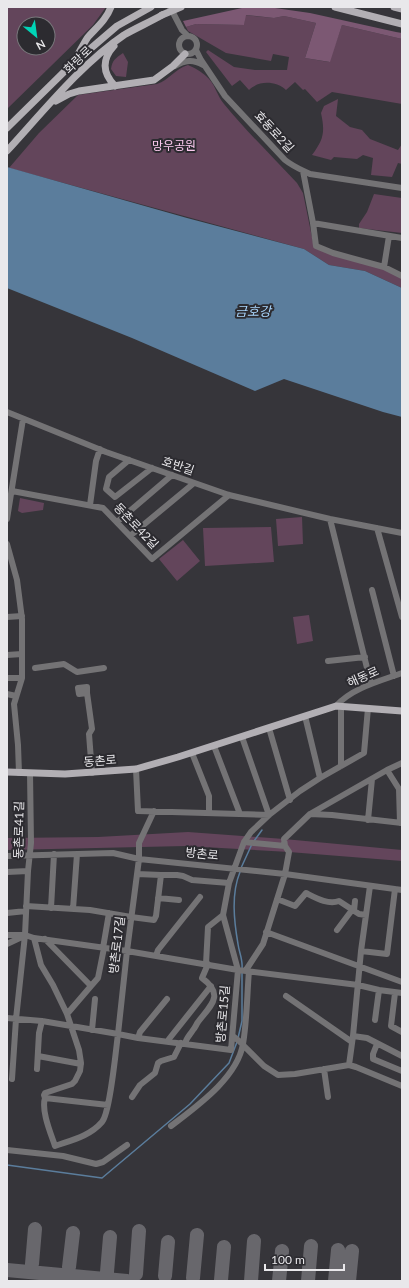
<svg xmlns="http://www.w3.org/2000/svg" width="409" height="1288" viewBox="0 0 409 1288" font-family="Lato,'Noto Sans KR',sans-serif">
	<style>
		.green { fill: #63455b; fill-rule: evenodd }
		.forest { fill: #7c5873 }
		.water { fill: #5b7d9c }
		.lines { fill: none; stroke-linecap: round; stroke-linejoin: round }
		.stream { stroke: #5b7d9c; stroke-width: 1.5 }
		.taxiway { stroke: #68676c; stroke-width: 14 }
		.minor { stroke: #747375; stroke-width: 6 }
		.major { stroke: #b2afb4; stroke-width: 7 }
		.major-bridge { stroke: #b2afb4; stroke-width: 7 }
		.labels { text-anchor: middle; stroke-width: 4; stroke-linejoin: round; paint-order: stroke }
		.street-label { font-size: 12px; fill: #e9e8eb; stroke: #2c2b30 }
		.park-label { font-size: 12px; fill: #fccaef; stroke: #2c2b30 }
		.water-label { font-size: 13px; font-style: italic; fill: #a8d5fc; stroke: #2c2b30 }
	</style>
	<rect width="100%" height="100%" fill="#36353a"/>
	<path class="green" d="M7 7H106L93 25 7 109ZM24 24H48V48H24Z
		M245 15 274 18 284 16 316 23 305 58 329 62 342 25 402 39V104L332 92 317 102 305 89 303 90 295 82 286 90C276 81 259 80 249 90L240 80 232 86 206 52 208 50 234 67 255 70H287L289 57 273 54 271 61 226 53 188 31 186 27 196 24 244 25Z
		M123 53 128 62 126 77 116 76 111 69C112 60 116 58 123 53Z
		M188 65C193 67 202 72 206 76 215 83 217 96 224 104 247 132 273 157 297 183L303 193 314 247 384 267 402 276V288L365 271 329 265 304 249 9 168 39 133 78 95 157 84C169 80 175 69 188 65Z
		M338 99 336 116 350 127 362 130 370 139 398 150 402 144V164L398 163 392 177 371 175 373 158 363 155 357 159 334 157 331 160 312 155C324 139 325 132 321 113L324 106Z
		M374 194 402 198V233L359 228V224L367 212Z
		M20 498 44 503 43 510 22 513 18 511Z
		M302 517 303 544 278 546 276 519Z
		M271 527 274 562 205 566 203 528Z
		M183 540 200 561 177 581 159 559Z
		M309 615 313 641 297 644 293 617Z
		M188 832 284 839 402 850V861L289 852 186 846 7 850V838L98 837Z"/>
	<path class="forest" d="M268 7 310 13 396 32 402 33V39L342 25 330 62 305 58 316 23 284 16 274 18 246 15 244 25 196 24 186 27 183 21 242 8Z"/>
	<path class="water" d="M7 167 187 218 304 249 329 265 365 271 402 288V417L383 412 284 379 255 391 132 338 7 288Z"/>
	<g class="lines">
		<path class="stream" d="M254 841 262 830
			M241 868 252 844
			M240 872C231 894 234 921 238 944 239 952 243 960 242 968
			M238 1038 242 1021V972
			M7 1165 102 1178 190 1104 229 1063 237 1042"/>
		<path class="taxiway" d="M32 1264 35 1229
			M69 1267 73 1233
			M7 1270 127 1281
			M107 1272 110 1237
			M136 1274 139 1231
			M165 1276 168 1242
			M193 1278 197 1235
			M221 1280 224 1247
			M251 1281 254 1241
			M279 1281 282 1251
			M308 1281 311 1246
			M335 1281 338 1250
			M349 1281 352 1251"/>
		<path class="minor" d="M170 7 182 30 188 36
			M179 45a9 9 0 1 1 18 0a9 9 0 1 1-18 0Z
			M196 50 201 60 225 96 285 160C294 167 300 169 310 174L402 188
			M175 66C185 60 193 59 203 65
			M303 171 313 223 316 246 333 253 384 267 402 276
			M313 223 402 238
			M384 267 389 236
			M7 412 106 452 229 495 330 519 402 533
			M129 460 109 477 106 489 115 497 152 468
			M12 491 103 508 152 559 229 495
			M90 505 96 461 100 449
			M7 519 23 419
			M330 519 371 684
			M117 522 172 475
			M377 528 402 617
			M130 536 194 483
			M7 544 17 580 22 619V678L14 704 18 745 19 773
			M372 590 394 676
			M7 617 22 616
			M7 655 22 654
			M328 661 365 657
			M35 668 64 664 77 672 104 668
			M7 678H22
			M87 693V687L78 688 79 694 87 693 92 729 89 734 92 773
			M7 694 16 696
			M336 706C352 688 380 681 402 673
			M341 706V766
			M305 716 320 778
			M269 728 290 800
			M214 746 240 814
			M192 753 209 796V813
			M136 769 138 811 269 815 242 737
			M387 770 399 789 400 823
			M310 814 332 815 402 823
			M368 820 372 779
			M244 842 285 846
			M7 856 113 853 139 859 285 874 402 890
			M7 872 28 871
			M161 875H177L183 876 192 880 229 883
			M158 898 179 900
			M277 899 295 906 306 893C316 898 328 905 339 901L359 914 366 915
			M26 906 90 910 131 917
			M51 908 54 854
			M73 909 77 854
			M354 911 355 901
			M7 913 26 911
			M131 917 154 920 156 916 161 875 137 874
			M337 930 352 910
			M266 932 402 982
			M7 935H25L34 938 127 951 238 970 358 985 379 990 402 993
			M34 938 41 965 53 985 67 1014 79 1050 81 1063 80 1071 75 1081 72 1084 45 1093 44 1095 45 1098
			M45 939 91 986 67 1014
			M7 944 24 936
			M103 948 109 913
			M361 951 387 954 395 889
			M156 956 158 950 200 897
			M206 964 208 927 223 915
			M246 970 263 944 285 874 289 852 285 846 284 839 310 814 387 770 402 763
			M91 986 98 978 104 948
			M395 993 391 1026 402 1032
			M286 996 352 1042
			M7 1018 42 1021 118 1034 127 951 139 859V843L154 811
			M375 1020 379 990
			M92 1030 95 999
			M233 1036 239 1041 264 1066 278 1075 295 1074 349 1065 353 1036 361 951 370 886
			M353 1036 367 1038 402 1056
			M138 1038 140 1032 167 999
			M168 1042 169 1039 211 986
			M185 1044C186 1038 190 1035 193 1030 195 1028 196 1025 198 1022 211 1005 225 995 202 978L208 964
			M377 1044 373 1054V1059L402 1071
			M38 1056 81 1064
			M349 1065 356 1067 402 1086
			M37 1069 39 1033 42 1021
			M324 1069 328 1097
			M12 1079 16 1019 25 935 28 871 31 843 30 773
			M132 1097 140 1085 155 1073 158 1063 161 1061 174 1057 181 1043
			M108 1105 45 1098C41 1111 51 1134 55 1146 72 1140 90 1136 102 1122 110 1113 116 1049 118 1034L138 1038 231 1050 238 970 223 915 229 883 244 842 251 832 269 815 300 791 320 778 364 753 368 708
			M171 1126C197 1106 237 1078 243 1044 247 1021 247 994 249 971
			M7 1150 63 1156 96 1164 103 1162 127 1145"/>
		<path class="major" d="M335 7 402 24
			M394 7 402 9
			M114 46C102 59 102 73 115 86
			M75 59C80 52 83 44 88 37 97 27 106 20 111 7
			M56 101 69 94 79 91 154 80 173 66 185 54
			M7 128 69 67 117 26 151 7
			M7 151C42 113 81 64 124 35 136 28 150 22 162 15
			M7 772 65 774 136 769 178 757 336 706 402 711"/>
		<path class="major-bridge" d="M162 15 181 7"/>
	</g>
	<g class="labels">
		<g class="street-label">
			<text transform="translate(78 60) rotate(-44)" y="4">화랑로</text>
			<text transform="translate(274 132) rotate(47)" y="4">효동로2길</text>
			<text transform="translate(178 466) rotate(19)" y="4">호반길</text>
			<text transform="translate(136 526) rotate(46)" y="4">동촌로42길</text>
			<text transform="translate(363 677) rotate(-24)" y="4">해동로</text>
			<text transform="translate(100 761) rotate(-4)" y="4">동촌로</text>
			<text transform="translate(19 830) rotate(-89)" y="4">동촌로41길</text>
			<text transform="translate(202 854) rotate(6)" y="4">방촌로</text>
			<text transform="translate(117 945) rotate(-83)" y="4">방촌로17길</text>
			<text transform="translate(223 1014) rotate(-85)" y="4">방촌로15길</text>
		</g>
		<g class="park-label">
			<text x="174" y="150">망우공원</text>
		</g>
		<g class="water-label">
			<text x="253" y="316">금호강</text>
		</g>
	</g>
	<rect width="409" height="1288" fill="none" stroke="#e9e8eb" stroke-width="16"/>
	<g transform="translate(36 36) rotate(151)"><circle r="19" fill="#2c2b30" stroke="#78777b"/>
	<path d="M0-3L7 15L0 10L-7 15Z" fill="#00d5b7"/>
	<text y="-6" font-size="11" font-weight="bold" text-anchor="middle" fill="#e9e8eb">N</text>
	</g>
	<path d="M265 1264v6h79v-6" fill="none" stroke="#e9e8eb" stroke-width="2"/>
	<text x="271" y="1264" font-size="12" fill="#e9e8eb" stroke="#2c2b30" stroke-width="3" paint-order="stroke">100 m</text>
</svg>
